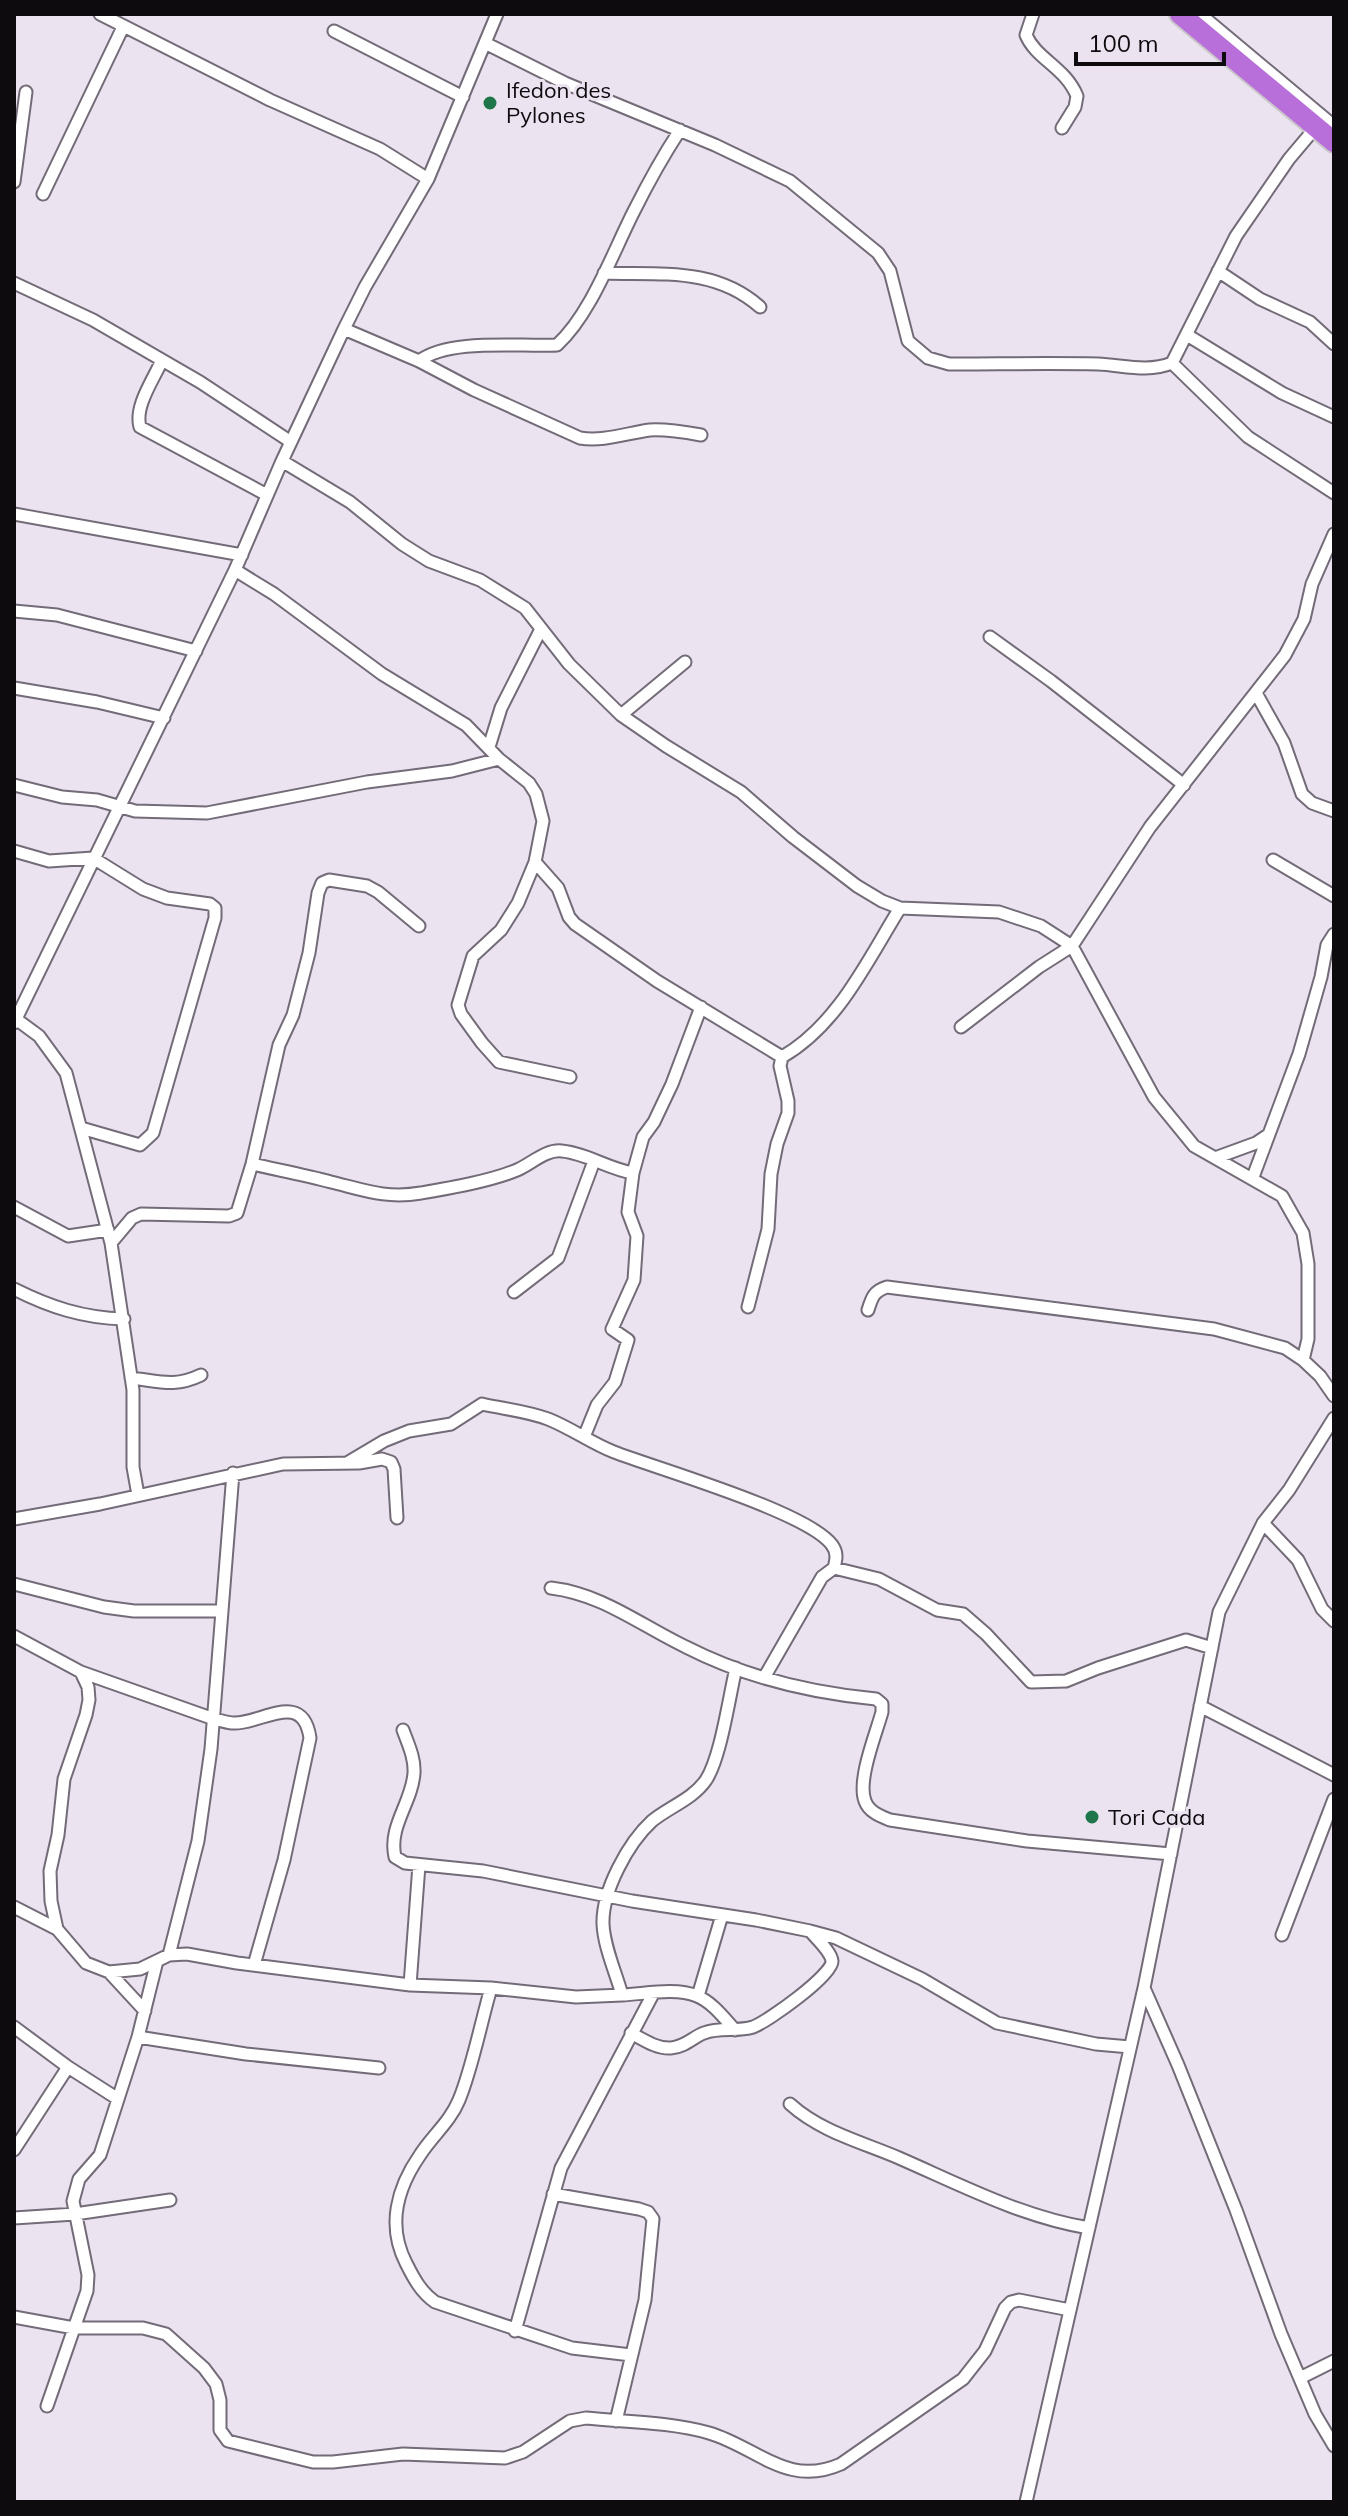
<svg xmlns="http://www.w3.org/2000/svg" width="1348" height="2516" viewBox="0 0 1348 2516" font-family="Mulish,sans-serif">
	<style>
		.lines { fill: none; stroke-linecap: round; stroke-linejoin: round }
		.street-casing { stroke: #736b77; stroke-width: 15 }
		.highway-casing { stroke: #cac9ca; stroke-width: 24 }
		.street { stroke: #fff; stroke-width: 11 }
		.highway { stroke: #b96fd9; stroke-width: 20 }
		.poi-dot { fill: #1f764a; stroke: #ece3f0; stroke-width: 3 }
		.labels { text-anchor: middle; stroke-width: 6; stroke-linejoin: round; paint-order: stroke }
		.poi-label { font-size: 22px; fill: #0e0b0f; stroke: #ece3f0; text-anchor: start }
	</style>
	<rect width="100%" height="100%" fill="#ece3f0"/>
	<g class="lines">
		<g class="street-casing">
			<path id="street" d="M100 14 270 100 380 149 428 179
				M1033 14 1026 35C1036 59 1065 67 1077 96L1075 107 1062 128
				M1200 14 1334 126
				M334 31 463 97
				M485 43 565 83 715 145 790 181 878 253 890 271 908 341 928 358 949 364C999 364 1048 363 1098 364 1123 365 1147 373 1172 363L1236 236 1289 159 1316 127
				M14 182 26 92
				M43 194 123 27
				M1218 271 1260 299 1310 322 1334 344
				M604 273C661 275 715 267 760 307
				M14 283 93 320 200 382 291 442
				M344 329 419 361 474 390 580 438C603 442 627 433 650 430 667 429 684 432 701 435
				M1187 335 1282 393 1334 417
				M162 360C154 379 134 406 140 427L267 495
				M419 361C450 338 519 347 557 345 591 314 613 252 634 211 648 183 663 156 680 130
				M1172 363 1248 437 1334 493
				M282 461 350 502 402 544 429 561 480 580 525 608 569 664 621 715 666 746 741 792 793 837 857 886 882 901 900 908 999 912 1041 926 1072 946 1154 1097 1194 1146 1282 1196 1291 1212 1303 1233 1308 1264V1339L1303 1360 1320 1376 1334 1396
				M14 514 242 555
				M235 570 274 594 382 674 466 725 499 759 529 783 536 794 543 821 535 862 518 903 501 930 473 956 458 1005 461 1014 482 1043 499 1062 570 1077
				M14 611 57 615 196 651
				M990 637 1051 681 1184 785
				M14 688 97 702 164 718
				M1256 693 1284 743 1302 794 1312 803 1334 811
				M621 715 685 662
				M489 747 501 708 540 631
				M14 785 62 797 97 800 135 811 207 813 367 782 452 771 499 759
				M14 851 49 861 93 858 143 889 167 898 210 904 215 908V918L153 1133 140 1145 81 1128
				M1273 860 1334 896
				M535 862 558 888 569 917 575 924 657 981 782 1057C838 1025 867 961 900 908
				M16 1019 39 1036 66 1073 111 1243 133 1390V1467L138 1495
				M14 1023 235 570 282 461 344 329 365 287 428 179 497 14
				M961 1027 1039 967 1072 946 1150 827 1285 655 1304 619 1312 584 1334 534
				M1215 1158 1256 1143 1268 1135
				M252 1164C278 1170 305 1175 331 1182 364 1190 386 1199 421 1193 450 1188 491 1181 517 1170 531 1164 546 1149 562 1151 586 1153 608 1169 633 1173L643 1137 654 1122 672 1084 701 1007
				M1253 1177 1299 1054 1321 977 1327 945 1334 934
				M14 1207 68 1236 108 1230
				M111 1243 132 1218 141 1214 229 1216 237 1213 252 1164 279 1045 293 1015 309 953 318 893 322 883 329 880 367 886 378 892 419 926
				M14 1289C50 1307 83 1318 124 1319
				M514 1292 558 1258 594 1161
				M748 1307 768 1229 771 1174 777 1144 788 1113V1101L780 1066 782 1057
				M868 1310C872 1297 874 1291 887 1287L1214 1329 1285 1348 1303 1360
				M131 1378C159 1381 174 1388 201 1375
				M1334 1418 1289 1490 1263 1523 1219 1612 1144 1988 1178 2065 1236 2210 1281 2334 1315 2414 1334 2446
				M584 1437 597 1405 615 1382 628 1340 612 1329 634 1280 637 1236 628 1212 633 1173
				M347 1463 384 1441 409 1431 451 1424 482 1404C504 1409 527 1411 548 1419 571 1428 591 1443 614 1452 658 1469 808 1512 832 1545 838 1553 836 1560 834 1568
				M14 1519 100 1504 283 1464 359 1463 382 1459 391 1462 394 1469 397 1518
				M1263 1523 1298 1560 1322 1609 1334 1621
				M14 1584 104 1607 134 1611H221
				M551 1588C602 1594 640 1625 686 1647 745 1677 811 1693 876 1699L882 1704V1712C876 1734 857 1780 865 1801 869 1812 880 1816 890 1820L1027 1841 1171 1854
				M14 1636 81 1672 88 1687 89 1700 86 1715 64 1779 58 1835 50 1871 51 1901 57 1929 86 1963 109 1972 140 1969 169 1955 187 1954 237 1963 410 1985 491 1988 576 1997 622 1995C616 1973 604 1947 603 1924 602 1891 628 1843 652 1821 669 1807 693 1799 706 1780 721 1757 729 1697 736 1668
				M81 1672 214 1719C220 1720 227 1723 234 1723 261 1724 303 1689 310 1738L284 1860 254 1965
				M765 1676 822 1577 834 1568 879 1579 937 1610 963 1614 986 1634 1031 1682 1066 1681 1098 1668 1186 1640 1212 1648
				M1200 1706 1334 1775
				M403 1730C408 1744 415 1758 414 1773 412 1803 388 1826 395 1857L405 1863 483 1871 632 1901 756 1920 810 1931 836 1938 922 1979 997 2023 1096 2044 1130 2047
				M14 1907 57 1929
				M1282 1935 1334 1799
				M169 1955 198 1841 211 1749 233 1473
				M109 1972 145 2011
				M410 1985 419 1865
				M491 1988C481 2022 472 2069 459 2100 450 2122 432 2136 420 2155 397 2188 387 2226 406 2263 414 2279 421 2292 435 2302L572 2348 631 2355
				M622 1995C645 1994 675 1987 697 1996 712 2002 724 2018 735 2030
				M698 1996 722 1915
				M14 2027 68 2067 14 2150
				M631 2033C644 2040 657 2049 671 2048 685 2047 693 2037 704 2033 720 2027 737 2032 753 2027 767 2022 833 1975 832 1961 831 1952 817 1939 811 1932
				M138 2037 246 2054 379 2068
				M68 2067 118 2099
				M790 2104C821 2132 862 2142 899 2158 961 2185 1022 2217 1089 2228
				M553 2194 639 2209 648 2212 653 2219 645 2300 616 2421
				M14 2218 75 2214 170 2200
				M14 2317 74 2328H143L166 2334 204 2368 216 2384 220 2400V2430L228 2441 313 2462H333L403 2454 505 2458 523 2452 570 2421 586 2418C626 2422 671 2422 709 2433 757 2447 787 2488 841 2464L963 2379 985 2351 1005 2308 1011 2302 1019 2300 1070 2310
				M515 2331 561 2168 653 1994
				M1300 2378 1334 2361
				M47 2406 87 2291 88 2275 73 2201 79 2179 100 2155 138 2037 157 1961
				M1026 2502 1144 1988"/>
		</g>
		<g class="highway-casing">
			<path id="highway" d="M1180 14 1334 142"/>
		</g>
		<use href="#street" class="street"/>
		<use href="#highway" class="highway"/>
	</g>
	<g class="poi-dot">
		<circle cx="490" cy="103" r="8"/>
		<circle cx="1092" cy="1817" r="8"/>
	</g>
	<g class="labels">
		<g class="poi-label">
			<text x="506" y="98">Ifedon des<tspan x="506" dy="25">Pylones</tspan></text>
			<text x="1108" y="1825">Tori Cada</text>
		</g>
	</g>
	<rect width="1348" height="2516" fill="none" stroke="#0e0b0f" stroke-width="32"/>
	<path d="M1076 52v12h148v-12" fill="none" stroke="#0e0b0f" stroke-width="4"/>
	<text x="1088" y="52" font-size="24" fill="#0e0b0f" stroke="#ece3f0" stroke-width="6" paint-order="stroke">100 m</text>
</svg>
